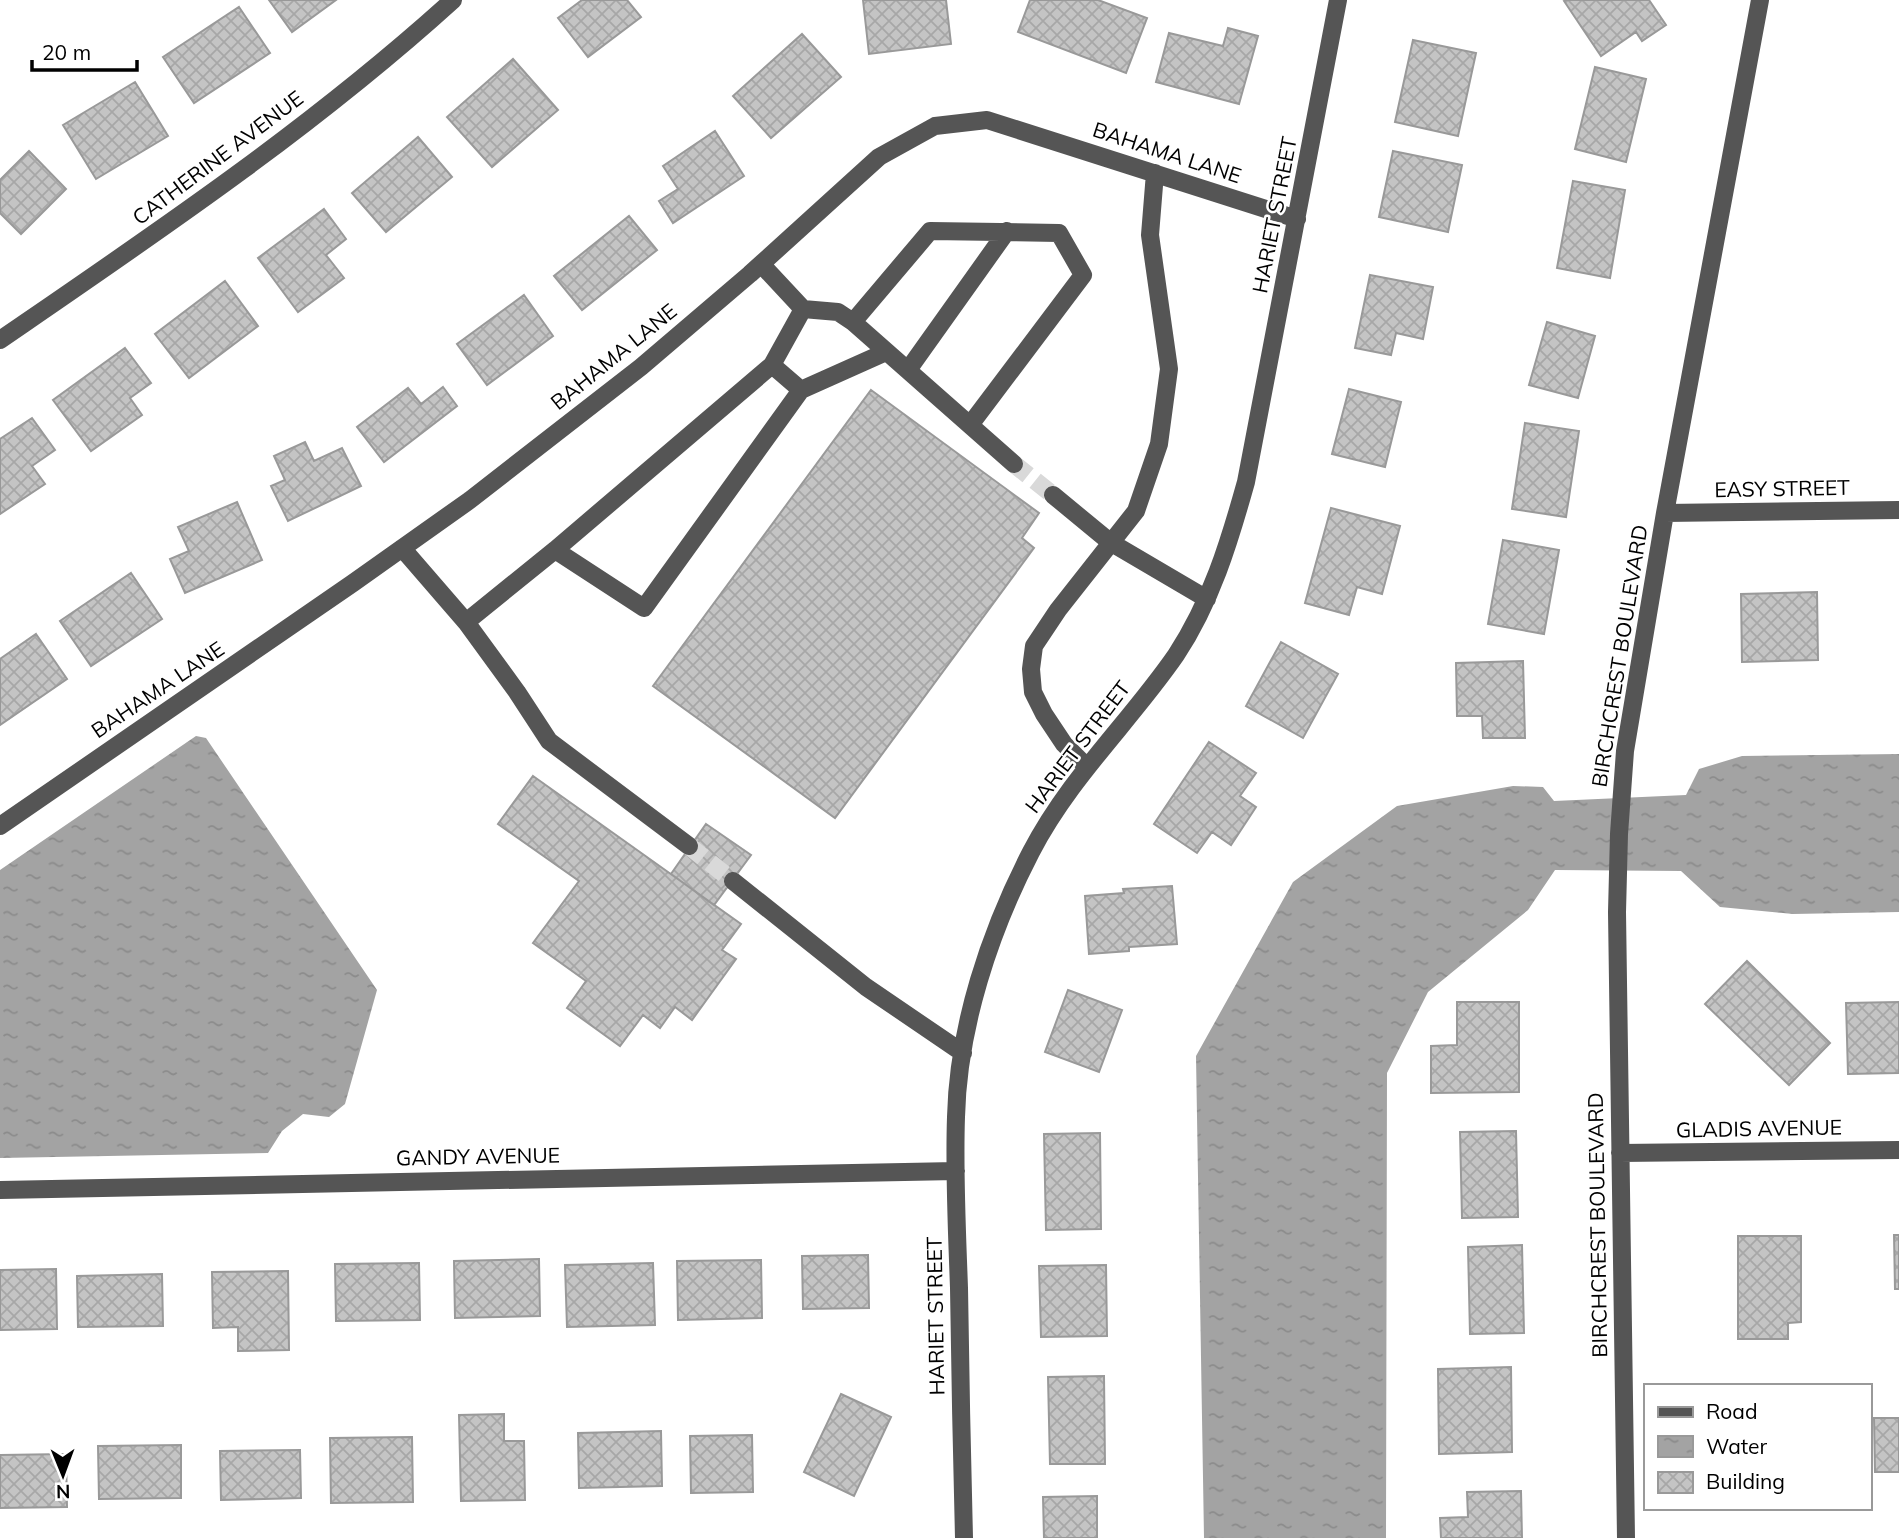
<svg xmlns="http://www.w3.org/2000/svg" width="1899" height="1538" viewBox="0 0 1899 1538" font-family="Mulish,sans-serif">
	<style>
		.water { fill: url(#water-ripples) }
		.building { fill: url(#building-cross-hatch); stroke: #999; stroke-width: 2 }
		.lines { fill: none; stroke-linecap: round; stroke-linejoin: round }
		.minor-tunnel { stroke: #d9d9d9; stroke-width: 18; stroke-dasharray: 18 9; stroke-linecap: butt }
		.minor { stroke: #555; stroke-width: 18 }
		.labels { text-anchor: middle; stroke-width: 5; stroke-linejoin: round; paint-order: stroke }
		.street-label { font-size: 21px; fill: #000; stroke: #fff }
	</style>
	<defs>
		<pattern id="water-ripples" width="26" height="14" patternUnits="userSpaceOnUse" patternTransform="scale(1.75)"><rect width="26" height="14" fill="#a3a3a3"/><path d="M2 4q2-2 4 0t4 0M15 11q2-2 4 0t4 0" fill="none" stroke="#8b8b8b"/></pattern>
		<pattern id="building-cross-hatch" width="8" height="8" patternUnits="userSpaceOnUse" patternTransform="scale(1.75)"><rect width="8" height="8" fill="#c4c4c4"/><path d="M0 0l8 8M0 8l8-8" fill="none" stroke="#a7a7a7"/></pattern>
	</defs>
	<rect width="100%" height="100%" fill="#fff"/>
	<path class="water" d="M196 736 206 738 377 990 345 1104 329 1117 303 1114 282 1131 268 1153 0 1158V870Z
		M1899 754V912L1793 914 1720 907 1681 871 1555 870 1528 910 1428 992 1387 1073 1386 1538H1204L1196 1056 1293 882 1397 806 1513 786 1543 787 1554 801 1686 795 1699 769 1742 756Z"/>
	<path class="building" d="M269 0H336L292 32Z
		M582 0H627L641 17 588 57 558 18Z
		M863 0H946L951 44 869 54Z
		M1030 0H1098L1147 18 1126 73 1018 32Z
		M1566 0H1649L1666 25 1642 41 1636 32 1601 56 1564 1Z
		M239 7 270 53 194 103 163 57Z
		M1228 28 1258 36 1239 104 1156 82 1169 33 1223 46Z
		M802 34 841 77 771 138 733 96Z
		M1413 40 1476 53 1458 136 1395 122Z
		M513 59 558 110 492 167 447 117Z
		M1595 67 1646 79 1626 162 1575 149Z
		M135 82 168 136 96 179 63 125Z
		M715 131 744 176 673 223 659 201 678 189 663 166Z
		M418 137 452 177 386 232 352 193Z
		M29 151 66 189 21 234 0 213V180Z
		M1393 151 1462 165 1448 232 1379 217Z
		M1573 181 1625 190 1610 278 1557 268Z
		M324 209 346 239 326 255 344 278 298 312 258 258Z
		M629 216 657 250 582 310 554 276Z
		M1370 275 1433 287 1423 339 1396 333 1391 355 1355 348Z
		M225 281 258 326 189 378 155 334Z
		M524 295 553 336 487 385 457 344Z
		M1547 322 1595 336 1578 398 1529 385Z
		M125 348 151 383 130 398 142 415 91 451 53 400Z
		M443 387 457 406 384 462 357 427 408 388 421 404Z
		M1349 389 1401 402 1385 467 1332 454Z
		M871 390 1039 513 1022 538 1034 548 835 818 653 686Z
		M32 418 55 450 32 466 45 484 0 514V439Z
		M1525 423 1579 431 1566 517 1512 509Z
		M305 442 314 461 342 448 361 486 288 521 271 486 285 480 274 456Z
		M237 502 262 560 185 593 170 559 189 551 178 527Z
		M1331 508 1400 526 1382 594 1357 587 1349 615 1305 603Z
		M1503 540 1559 550 1544 634 1488 624Z
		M131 573 162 619 91 666 60 621Z
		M1817 592 1818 660 1742 662 1741 594Z
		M36 634 67 679 0 725V659Z
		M1281 642 1338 674 1303 738 1246 706Z
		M1523 661 1525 738H1483L1482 716H1457L1456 663Z
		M1209 742 1256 773 1240 796 1256 807 1231 845 1212 832 1197 853 1154 824Z
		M533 776 741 924 722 950 736 959 692 1020 675 1007 660 1028 643 1015 620 1046 567 1008 586 981 533 943 579 881 498 824Z
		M706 824 751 855 714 905 671 874Z
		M1172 886 1177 944 1129 947V951L1089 954 1085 896 1124 893 1123 889Z
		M1747 961 1830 1043 1789 1085 1705 1004Z
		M1068 990 1122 1010 1099 1072 1045 1052Z
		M1457 1002H1519V1092L1431 1093V1046L1457 1045Z
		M1899 1002V1073L1848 1074 1846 1003Z
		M1516 1131 1518 1217 1462 1218 1460 1132Z
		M1100 1133 1101 1229 1046 1230 1044 1134Z
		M1894 1235H1899V1289H1895Z
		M1738 1236H1801V1322L1788 1323V1339H1738Z
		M1522 1245 1524 1333 1470 1334 1468 1247Z
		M868 1255 869 1308 803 1309 802 1256Z
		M539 1259 540 1316 455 1318 454 1261Z
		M761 1260 762 1318 678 1320 677 1261Z
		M419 1263 420 1320 336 1321 335 1264Z
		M653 1263 655 1325 567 1327 565 1265Z
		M1106 1265 1107 1336 1041 1337 1039 1266Z
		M56 1269 57 1329 0 1330V1270Z
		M288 1271 289 1350 238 1351V1327L213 1328 212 1272Z
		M162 1274 163 1326 78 1327 77 1276Z
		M1511 1367 1512 1452 1439 1454 1438 1369Z
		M1104 1376 1105 1464H1050L1048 1377Z
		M841 1394 891 1417 854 1496 804 1472Z
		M504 1414V1441H524L525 1500 461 1501 459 1415Z
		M1874 1418H1899V1472H1875Z
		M661 1431 662 1486 579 1488 578 1433Z
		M752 1435 753 1492 691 1493 690 1436Z
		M412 1437 413 1502 331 1503 330 1438Z
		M181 1445V1498L99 1499 98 1446Z
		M300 1450 301 1498 221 1500 220 1451Z
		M66 1454 67 1507 0 1508V1455Z
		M1521 1491 1522 1538H1441L1440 1518 1468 1517 1467 1492Z
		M1097 1496V1538H1044L1043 1497Z"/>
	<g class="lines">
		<path class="minor-tunnel" d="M1014 464 1053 495
			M689 846 733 881"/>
		<path class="minor" d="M761 264 803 309 838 312 853 322 1014 464
			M853 322 930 231 1059 233 1083 275 970 425
			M0 340C156 233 313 127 453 0
			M772 365 801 390 886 352
			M908 370 1007 231
			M1053 495 1110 542 1207 599
			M1665 513 1899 510
			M402 548 466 622 555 550 772 365 803 309
			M555 550 644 608 801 390
			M466 622 517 692 549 741 689 846
			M1087 767 1064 744 1044 714 1033 692 1031 669 1034 646 1058 610 1136 511 1159 444 1169 369 1150 235 1155 173
			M0 826 353 583 470 500 641 367 750 274 879 157 935 126 987 120 1297 219
			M733 881 866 987 963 1053
			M1620 1153 1899 1150
			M0 1190 956 1171
			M964 1538C962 1455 960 1371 959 1288 957 1231 954 1174 956 1117 958 1027 990 931 1031 852 1070 777 1129 723 1176 655 1211 602 1229 543 1246 482L1338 0
			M1626 1538 1617 912 1619 834 1625 751 1665 513 1760 0"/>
	</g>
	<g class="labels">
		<g class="street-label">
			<text transform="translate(1167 153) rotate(18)" y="7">BAHAMA LANE</text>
			<text transform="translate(218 158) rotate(-37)" y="7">CATHERINE AVENUE</text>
			<text transform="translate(1275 215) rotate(-79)" y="7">HARIET STREET</text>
			<text transform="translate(614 357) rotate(-39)" y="7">BAHAMA LANE</text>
			<text transform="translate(1782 489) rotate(-1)" y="7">EASY STREET</text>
			<text transform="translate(1620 656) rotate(-81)" y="7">BIRCHCREST BOULEVARD</text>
			<text transform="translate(158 690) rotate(-34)" y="7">BAHAMA LANE</text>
			<text transform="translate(1078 747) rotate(-53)" y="7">HARIET STREET</text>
			<text transform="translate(1759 1129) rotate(-1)" y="7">GLADIS AVENUE</text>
			<text transform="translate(478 1157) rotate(-1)" y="7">GANDY AVENUE</text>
			<text transform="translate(1598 1225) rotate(-91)" y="7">BIRCHCREST BOULEVARD</text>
			<text transform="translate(936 1316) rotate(-91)" y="7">HARIET STREET</text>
		</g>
	</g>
	<rect x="1644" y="1384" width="228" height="126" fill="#ffffff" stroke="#999999" stroke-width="2"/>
	<rect x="1658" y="1407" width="35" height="10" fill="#555555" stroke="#999999" stroke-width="2"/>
	<text x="1706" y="1419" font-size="21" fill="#000000">Road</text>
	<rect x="1658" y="1436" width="35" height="21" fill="url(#water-ripples)" stroke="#999999" stroke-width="2"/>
	<text x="1706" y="1454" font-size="21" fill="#000000">Water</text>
	<rect x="1658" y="1472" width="35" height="21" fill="url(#building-cross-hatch)" stroke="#999999" stroke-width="2"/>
	<text x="1706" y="1489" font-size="21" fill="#000000">Building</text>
	<g transform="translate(63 1475) rotate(179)" stroke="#ffffff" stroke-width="5" paint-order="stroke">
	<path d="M0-5L12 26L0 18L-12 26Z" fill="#000000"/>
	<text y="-10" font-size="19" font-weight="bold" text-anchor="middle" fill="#000000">N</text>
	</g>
	<path d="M32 60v10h105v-10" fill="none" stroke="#000000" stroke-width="3.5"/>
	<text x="42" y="60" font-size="21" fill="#000000" stroke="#ffffff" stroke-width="5" paint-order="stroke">20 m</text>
</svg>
